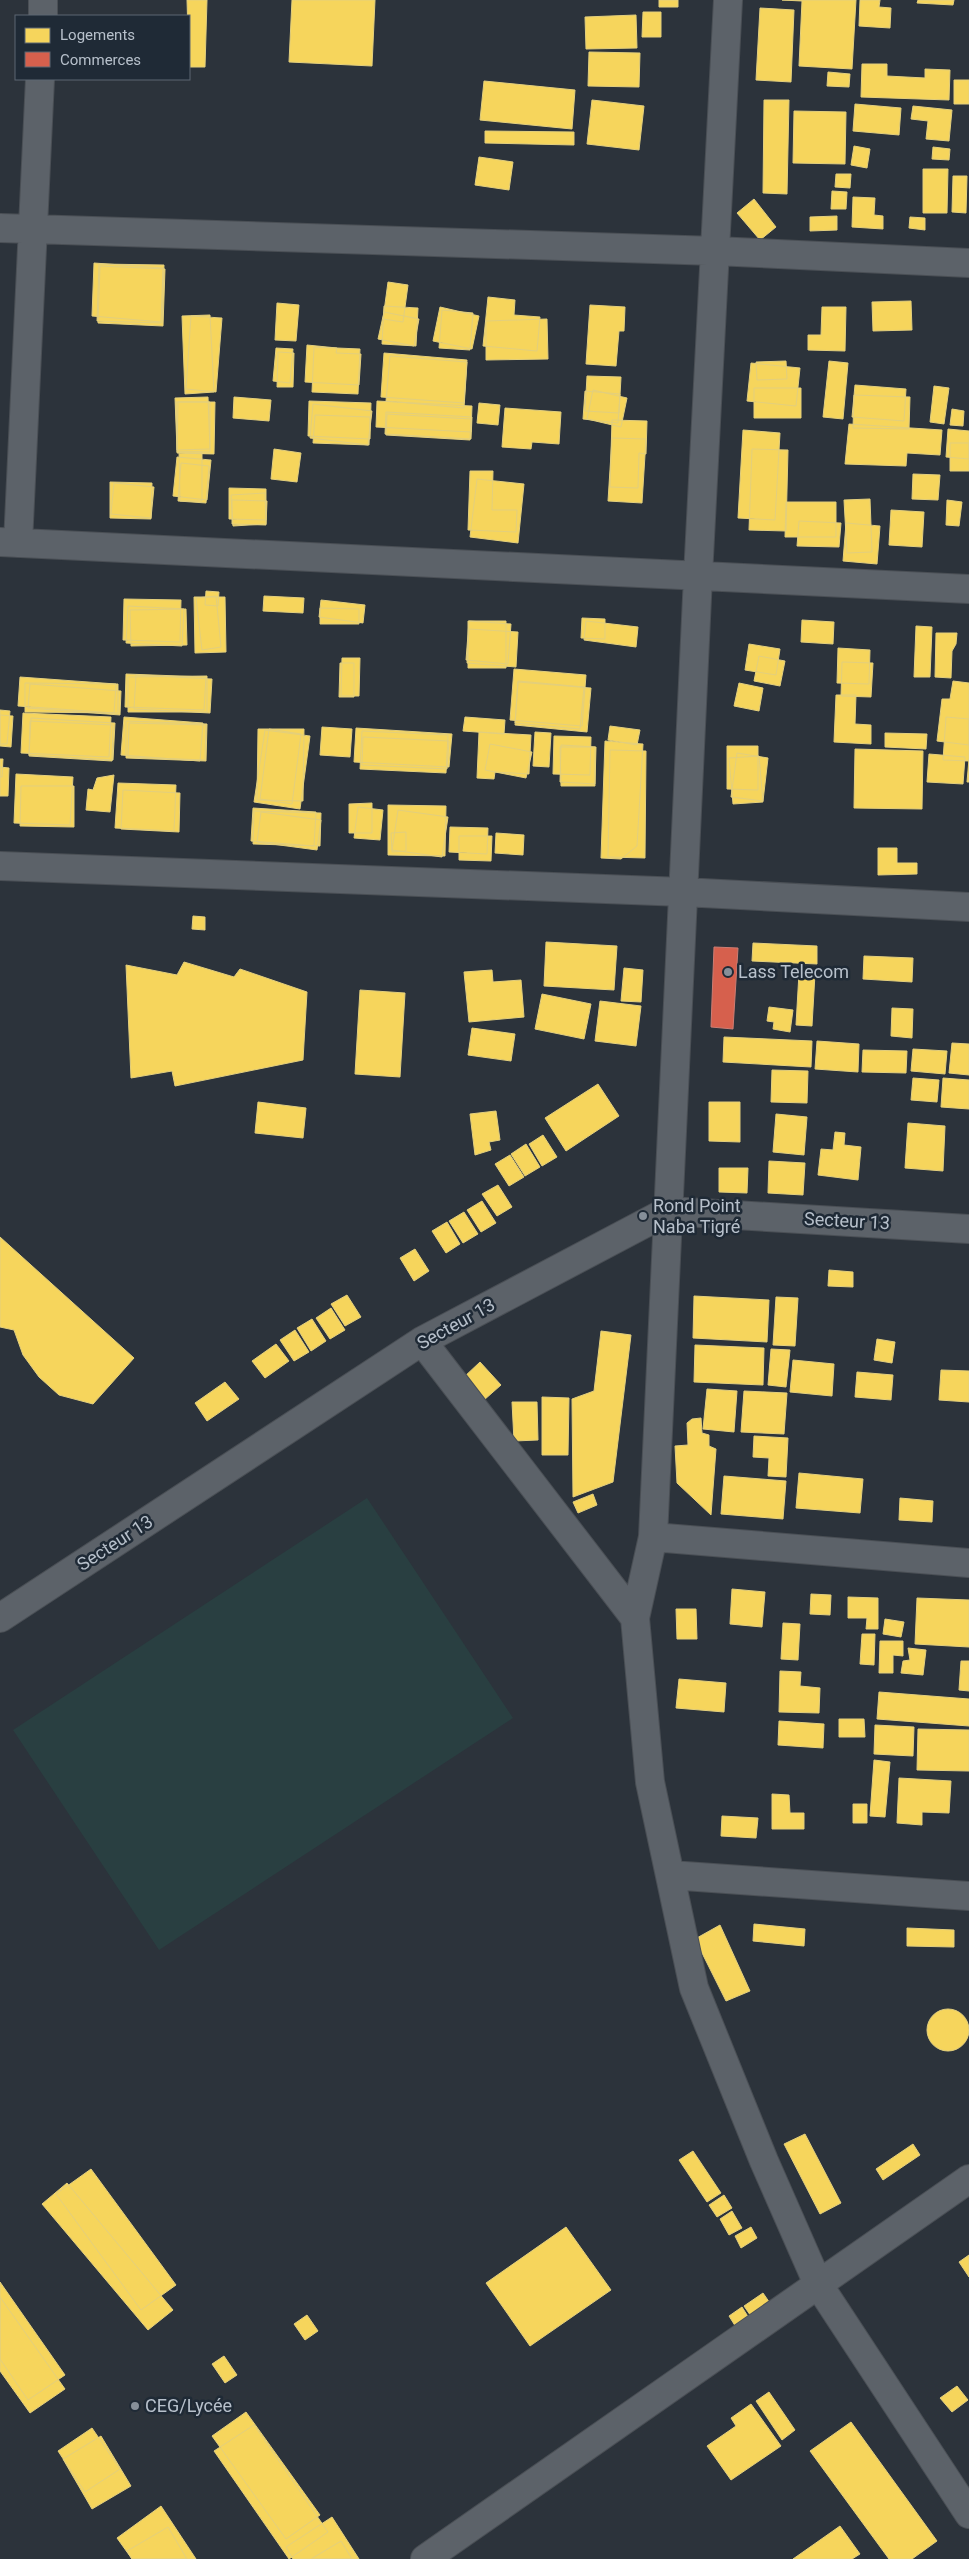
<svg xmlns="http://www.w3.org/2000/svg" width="969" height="2559" viewBox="0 0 969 2559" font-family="Roboto,sans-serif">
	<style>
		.green { fill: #293f41 }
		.homes { fill: #f6d55c; stroke: #e3cf7d }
		.shops { fill: #d6604d; stroke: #cd7d73 }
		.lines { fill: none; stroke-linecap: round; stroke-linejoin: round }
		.minor-casing { stroke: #4a4f55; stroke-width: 30 }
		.minor { stroke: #5c6269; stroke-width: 28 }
		.poi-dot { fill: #868f99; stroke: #1f2a36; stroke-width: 2 }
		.labels { text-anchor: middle; stroke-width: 5; stroke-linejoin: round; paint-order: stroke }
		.poi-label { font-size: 18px; fill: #b7c0cb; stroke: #1f2a36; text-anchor: start }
		.street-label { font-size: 18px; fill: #b7c0cb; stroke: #1f2a36 }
	</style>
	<rect width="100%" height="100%" fill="#2c333b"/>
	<path class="green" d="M367 1498 513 1718 159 1950 13 1730Z"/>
	<path class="homes" d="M187 0H207L205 67H189Z
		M292 0H375L372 66 289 62Z
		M659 0H678V7H659Z
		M782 0H856L852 69 799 66 802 1Z
		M860 0H880L879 7 891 8 890 28 859 26Z
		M918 0H954L953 5 917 3Z
		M760 8 794 10 791 82 756 80Z
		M643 12H661V37H642Z
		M636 15 637 48 586 49 585 17Z
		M589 52 640 53 639 87 588 86Z
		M862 64H887V76L925 78V69L950 70 949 100 861 97Z
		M828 72 850 74 849 87 827 86Z
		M954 80H969V104H954Z
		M484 81 575 90 572 129 480 120Z
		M592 100 644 106 639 150 587 144Z
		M764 100H789L787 194 763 193Z
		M855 104 901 108 899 135 853 131Z
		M913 106 952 110 949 141 926 139 928 121 911 119Z
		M794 111 846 112 845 164 793 163Z
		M485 131 574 132V145L485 143Z
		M854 146 870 149 867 168 851 165Z
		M933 147 950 149 949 160 932 159Z
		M479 157 513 162 509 190 475 185Z
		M923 169H948L947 213H923Z
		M836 174H851L850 188 835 187Z
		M953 176H967L966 213 952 212Z
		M832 191 847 192 846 209H831Z
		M853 197 875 198 874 215 883 216V229L852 227Z
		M754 199 776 227 760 240 737 213Z
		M837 216V230L810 231V217Z
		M910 217 925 218V230L909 228Z
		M94 263 163 268 161 322 92 316Z
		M99 264 164 265 162 323 97 321Z
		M100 266 165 269 163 326 98 323Z
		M388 282 408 285 403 322 383 319Z
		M488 297 515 300 514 315 540 317 537 351 483 346Z
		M911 301 912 330 873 331 872 302Z
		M277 303 299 305 296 341 275 340Z
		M590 305 625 307 624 331H619L616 366 586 364Z
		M384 306 418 308 416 346 382 344Z
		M440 307 479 316 472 349 433 341Z
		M822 307H846L845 351 808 350V335H821Z
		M442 310 473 313 470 350 439 348Z
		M384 312 419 319 414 346 378 339Z
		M210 315 214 392 185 394 182 316Z
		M191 316 222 318 216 392 186 389Z
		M547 319 548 359 486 360V321Z
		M307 345 337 348 336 353 361 354 359 385 305 382Z
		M314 347 360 349 358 394 312 392Z
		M276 348 293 349 290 383 273 381Z
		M278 352 294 353 293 387H277Z
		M384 353 467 360 464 403 381 397Z
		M390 356 467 362 464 408 386 401Z
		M786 361 787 379 757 380 756 362Z
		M829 361 848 363 843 419 823 417Z
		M751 363 800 368 796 406 747 401Z
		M587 376 621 377 619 413 585 411Z
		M855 385 906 389 904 421 852 417Z
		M934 386 949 388 944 424 930 422Z
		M754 388H801V418H754Z
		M593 390 627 398 621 427 587 419Z
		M585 391 620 394 618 423 583 419Z
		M854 395 910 397 909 429 853 428Z
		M208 397 210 449 177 450 175 398Z
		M234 397 271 400 269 421 233 418Z
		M309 401 371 403 370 439 308 436Z
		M377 401 472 406 471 432 376 427Z
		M176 402H210V452H177Z
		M178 402H215L214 454 177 453Z
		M479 403 500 405 498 425 477 423Z
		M313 404 372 411 368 445 310 438Z
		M505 408 561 412 559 444 532 442 531 449 502 447Z
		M952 409 964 411 963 426 950 425Z
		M386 412 472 417 471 439 385 434Z
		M387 414 471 419 470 440 386 435Z
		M315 415 370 417 369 445 313 443Z
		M612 420 647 421 646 454 639 453 638 488 610 487Z
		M849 424 942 430 940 455 907 453 906 466 845 464Z
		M948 429 969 431V459L946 457Z
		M743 430 780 433 775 520 738 518Z
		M612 438 646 439 642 503 608 501Z
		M950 443H969V471H950Z
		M274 449 301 453 297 482 271 479Z
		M752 449 788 450 786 531 749 530Z
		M179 452H202V501H180Z
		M177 457 211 460 207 500 173 496Z
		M181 463 209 466 206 503 178 501Z
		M470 471H493L492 510H517L516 532 468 530Z
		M913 474 940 475 938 500 912 499Z
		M477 479 524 484 518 543 470 537Z
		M110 482 152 483 151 519 110 518Z
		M114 483 154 487 151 518 111 514Z
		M229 488 266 489V520L229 519Z
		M265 493 266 524 233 526 231 495Z
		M870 499 872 552 847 553 844 500Z
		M232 500 267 501 266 525 232 524Z
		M947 500 962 502 959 526 946 525Z
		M786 502H836V537H785Z
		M891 510 924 512 922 547 889 545Z
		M799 521 841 523 839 547 797 546Z
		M846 523 880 526 877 564 843 561Z
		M206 591 219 592 218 606 205 605Z
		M216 596 221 647 202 650 196 598Z
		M264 596 304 598 303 613 263 611Z
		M194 597H225L226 652 195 653Z
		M124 599 181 600 180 642 123 640Z
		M321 600 365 605 363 623 319 617Z
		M128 606 184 609 182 646 126 643Z
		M320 608 359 609V624H320Z
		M186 609 187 645 131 646 130 610Z
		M582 618 605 619V639L581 638Z
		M802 620 834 622 833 644 801 642Z
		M468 621H506V668H468Z
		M469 621 511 624 508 664 466 660Z
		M586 621 638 627 636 647 584 640Z
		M916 626 932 627 930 677H914Z
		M469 629 518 632 516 667 467 663Z
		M936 633H957L956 644 952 651 951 678 935 677Z
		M749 644 780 649 776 675 745 670Z
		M838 648 870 650 869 684 837 683Z
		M759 656 785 661 780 686 754 681Z
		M342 658H360L359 696H341Z
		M842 662 873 663 871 697 841 696Z
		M340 663H354V697H339Z
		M514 669 586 675 582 726 510 720Z
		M126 674 206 677 204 710 125 707Z
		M136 675 212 679 210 713 134 709Z
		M207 676V712H128V677Z
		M20 677 116 684 114 713 18 706Z
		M518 681 584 687 580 729 515 723Z
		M953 681 969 683V745L937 741 942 699H950Z
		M518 682 591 688 587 732 515 725Z
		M25 683 118 684V713L25 712Z
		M739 683 763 688 759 711 734 706Z
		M30 684 121 691 120 715 28 708Z
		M836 695H856L855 724 871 725V744L834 742Z
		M0 710 10 711 7 744H0Z
		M23 713 111 717 109 757 21 753Z
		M0 715 13 716 11 747 0 746Z
		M124 717 203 723 200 761 121 755Z
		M465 717 505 720 504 734 463 731Z
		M946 717 969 719V761L943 760Z
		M31 718 115 723 113 760 29 755Z
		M30 721 113 725 112 761 29 756Z
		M126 721 207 724 206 761 126 758Z
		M129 723 206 725 205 760 128 757Z
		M610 726 640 730 637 745 608 740Z
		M322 727 352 729 350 757 320 755Z
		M356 728 452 734 449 767 354 762Z
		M258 729H304L303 801 257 800Z
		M269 729 301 734 292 804 260 799Z
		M265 730 310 736 300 809 254 802Z
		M362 731 448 735 446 773 360 769Z
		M479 732 531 735 529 774 495 772 494 779 477 778Z
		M535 732 551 733 549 767 533 766Z
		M885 733 927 734 926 749 885 747Z
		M554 736 591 737 590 775 553 774Z
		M363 737 449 741 447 769 362 765Z
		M605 741 643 744 637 846 621 859 601 858Z
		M490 744 532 752 526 778 485 770Z
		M561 745 596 747 595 784 560 782Z
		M727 746H758V790L727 789Z
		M560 747H595V786H561Z
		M855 749 923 751 922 809 854 808Z
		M610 750 646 751 645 858 608 857Z
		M737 753 768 758 763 801 731 797Z
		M929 754 965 757 963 784 927 782Z
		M759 756 763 802 733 804 729 758Z
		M0 759H3L2 777H0Z
		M969 759V782H967Z
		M0 767 9 768 8 796H0Z
		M16 774 73 777 70 825 14 823Z
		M114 775 110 812 86 810 88 789 93 790 97 778Z
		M118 783 176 785 174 831 115 828Z
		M21 786H74V827L20 826Z
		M123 790 180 793 179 832 121 829Z
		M372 803V833H349V804Z
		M388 805 446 806 445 856 388 855Z
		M358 807 383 810 380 840 354 838Z
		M253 808 316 812 314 846 251 841Z
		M398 810 448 817 442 857 392 850Z
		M254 811 321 813 320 846 253 844Z
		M261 812 321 820 317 850 257 842Z
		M450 827 488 828 487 854 449 852Z
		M406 832V851L392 852 391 833Z
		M496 833 524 835 523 855 495 853Z
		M459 836H492L491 861 459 860Z
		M878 848H897V863H917V874L878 875Z
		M193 916 205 917V930L192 929Z
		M546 942 617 946 614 990 544 986Z
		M753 943 817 946V964L752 961Z
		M864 956 913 958 912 982 863 979Z
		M184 962 234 977 240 969 307 992 303 1060 175 1086 172 1071 131 1078 126 965 177 975Z
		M624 968 643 970 641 1002 621 1001Z
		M492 970 493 982 521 980 524 1017 469 1022 464 972Z
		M799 973 815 974 812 1026 796 1025Z
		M360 990 405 993 400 1077 355 1074Z
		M542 994 591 1004 584 1039 535 1029Z
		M600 1001 641 1006 636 1046 595 1041Z
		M769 1007 793 1010 790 1032 773 1029 774 1022 767 1021Z
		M892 1008 913 1009 912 1038 891 1036Z
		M472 1028 515 1034 511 1061 468 1055Z
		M724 1037 812 1041 811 1067 723 1062Z
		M817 1041 859 1044 858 1072 815 1069Z
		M952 1043 969 1044V1075L949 1073Z
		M913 1049 947 1051 945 1074 911 1071Z
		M863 1050 907 1051 906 1073 862 1072Z
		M772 1070 808 1071 807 1103 771 1102Z
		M913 1078 939 1080 937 1102 911 1100Z
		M943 1078 969 1080V1109L941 1107Z
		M598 1084 619 1116 566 1151 545 1118Z
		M258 1102 306 1108 303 1138 255 1133Z
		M709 1102H740V1142L709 1141Z
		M496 1111 500 1140 489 1142 491 1150 475 1155 470 1114Z
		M776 1114 807 1117 804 1155 773 1152Z
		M908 1123 945 1126 943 1171 905 1168Z
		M835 1132 845 1133 844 1145 861 1147 858 1180 818 1175 821 1149 833 1150Z
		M543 1135 557 1157 542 1166 529 1144Z
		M526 1144 540 1167 525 1176 511 1154Z
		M510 1155 524 1177 509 1186 495 1164Z
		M769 1161 805 1163 803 1195 768 1193Z
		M719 1168H748L747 1193 719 1192Z
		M498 1185 512 1207 497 1216 482 1194Z
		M482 1201 496 1223 481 1232 467 1210Z
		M464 1212 478 1234 463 1243 449 1221Z
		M447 1222 460 1244 446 1253 432 1231Z
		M0 1237 134 1358 93 1404 59 1395 39 1377 23 1355 14 1330 0 1327Z
		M415 1249 429 1271 414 1281 400 1258Z
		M829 1270 853 1272V1287L828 1286Z
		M347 1295 361 1317 345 1326 331 1304Z
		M694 1296 769 1300 767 1342 693 1338Z
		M776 1297 798 1298 795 1346 773 1345Z
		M331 1308 345 1330 330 1339 316 1318Z
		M312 1319 326 1341 311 1351 297 1328Z
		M295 1330 309 1352 294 1361 280 1340Z
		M601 1331 631 1335 613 1482 573 1497 572 1399 594 1391Z
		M877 1339 895 1342 892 1363 874 1360Z
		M276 1344 289 1361 265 1378 252 1361Z
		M695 1345 764 1348 763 1385 694 1382Z
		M771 1349 790 1350 786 1387 768 1385Z
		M793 1360 834 1364 832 1396 790 1392Z
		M480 1362 501 1385 484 1400 463 1378Z
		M941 1370 969 1371V1402L939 1400Z
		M857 1372 893 1375 891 1400 855 1397Z
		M225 1382 239 1399 207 1421 195 1403Z
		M707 1389 737 1391 734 1432 703 1429Z
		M744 1391 787 1393 784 1434 741 1432Z
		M542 1397 569 1398 568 1455H542Z
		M512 1402H537L538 1440 514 1441Z
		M701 1418 702 1433 709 1435V1446L716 1449 711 1515 677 1483 675 1446 688 1445 687 1423 692 1419Z
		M754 1436 788 1438 786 1477 768 1476 769 1458 753 1457Z
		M799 1473 863 1479 860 1513 796 1508Z
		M724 1476 786 1481 783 1519 721 1514Z
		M593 1494 597 1505 578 1513 573 1502Z
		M900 1498 933 1501 932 1522 899 1520Z
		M732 1589 765 1592 762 1627 730 1624Z
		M811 1594 831 1595 830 1615 810 1614Z
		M848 1597 878 1598V1629H866L867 1618H848Z
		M917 1598 969 1600V1647L915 1644Z
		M676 1609H696L697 1639H677Z
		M885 1619 904 1622 901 1637 883 1634Z
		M783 1623 800 1624 798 1660 781 1659Z
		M862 1634H875L874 1665 860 1664Z
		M880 1641H903V1656L893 1655V1673H879Z
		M908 1648 926 1650 923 1675 901 1673 903 1661 910 1660Z
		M961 1661H969V1691L959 1690Z
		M780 1671 801 1672 800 1686 820 1688 819 1713 779 1712Z
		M679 1679 726 1683 724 1712 676 1708Z
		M879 1692 969 1699V1726L877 1719Z
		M839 1719H864L865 1737H839Z
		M779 1721 824 1724 823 1748 778 1745Z
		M875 1725 914 1727 913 1756 874 1754Z
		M918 1729 969 1730V1771L917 1770Z
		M874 1760 890 1762 885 1817 870 1816Z
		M899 1778 951 1781 949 1813 922 1812V1825L897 1823Z
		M772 1794 789 1795 790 1813H804V1829H772Z
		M853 1804H867V1823H853Z
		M722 1816 758 1818 756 1838 721 1836Z
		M754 1924 805 1929 804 1946 753 1941Z
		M720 1925 750 1991 726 2001 695 1939Z
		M907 1928 954 1930V1947L907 1946Z
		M927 2030a21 21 0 1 1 42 0a21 21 0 1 1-42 0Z
		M805 2134 841 2203 820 2214 784 2144Z
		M913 2144 920 2155 883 2180 876 2169Z
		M693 2151 721 2193 707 2202 679 2160Z
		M91 2169 176 2285 141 2310 56 2194Z
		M67 2183 173 2310 148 2330 42 2204Z
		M724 2195 732 2208 717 2217 709 2205Z
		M732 2211 742 2228 729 2235 720 2219Z
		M566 2227 611 2290 530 2346 486 2283Z
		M751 2227 757 2238 741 2248 735 2236Z
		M969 2255V2277L959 2262Z
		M0 2282 65 2375 28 2400 0 2359Z
		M763 2293 774 2309 755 2322 744 2306Z
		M0 2297 65 2389 30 2413 0 2371Z
		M742 2307 752 2323 739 2332 729 2316Z
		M307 2315 318 2331 305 2340 294 2324Z
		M224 2356 237 2375 225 2383 212 2364Z
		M957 2386 968 2400 952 2412 940 2398Z
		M769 2392 795 2430 782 2440 756 2401Z
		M751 2404 781 2446 731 2480 707 2446 736 2426 731 2418Z
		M246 2412 320 2515 286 2539 212 2436Z
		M851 2422 937 2541 912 2559H889L810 2451Z
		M254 2425 328 2532 289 2559 214 2451Z
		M92 2428 120 2469 85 2492 58 2451Z
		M101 2436 131 2486 92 2509 63 2459Z
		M161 2506 196 2559H132L117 2538Z
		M332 2517 359 2559H293L286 2547Z
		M840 2526 860 2554 852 2559H793Z
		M168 2527 187 2559H132L127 2551Z
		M341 2541 352 2559H311Z"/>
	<path class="shops" d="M714 947 738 948 733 1029 711 1027Z"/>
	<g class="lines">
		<g class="minor-casing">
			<path id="minor" d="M728 0 698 576 653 1537 635 1618 650 1782 694 1988 764 2161 818 2284 969 2514
				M43 16V0
				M0 228 715 251 969 263
				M0 542 969 589
				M18 543 40 79
				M0 866 683 892 969 907
				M422 1341 635 1618
				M653 1537 969 1563
				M0 1618 422 1341 668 1211 969 1229
				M670 1875 969 1896
				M425 2559 969 2179"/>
		</g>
		<use href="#minor" class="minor"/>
	</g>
	<g class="poi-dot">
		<circle cx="728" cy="972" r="5"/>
		<circle cx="643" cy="1216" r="5"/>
		<circle cx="135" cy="2406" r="5"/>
	</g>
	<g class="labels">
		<g class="poi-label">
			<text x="738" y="978">Lass Telecom</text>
			<text x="653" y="1212">Rond Point<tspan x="653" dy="21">Naba Tigré</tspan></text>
			<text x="145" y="2412">CEG/Lycée</text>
		</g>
		<g class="street-label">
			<text transform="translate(847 1221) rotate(3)" y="6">Secteur 13</text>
			<text transform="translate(456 1324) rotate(-29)" y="6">Secteur 13</text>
			<text transform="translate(115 1543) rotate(-33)" y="6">Secteur 13</text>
		</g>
	</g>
	<rect x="15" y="15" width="175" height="65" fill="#1f2a36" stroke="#5c6672"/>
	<rect x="25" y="28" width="25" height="15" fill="#f6d55c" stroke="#5c6672"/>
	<text x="60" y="40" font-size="15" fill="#b7c0cb">Logements</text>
	<rect x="25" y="52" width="25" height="15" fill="#d6604d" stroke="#5c6672"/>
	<text x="60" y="65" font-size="15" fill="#b7c0cb">Commerces</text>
</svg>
